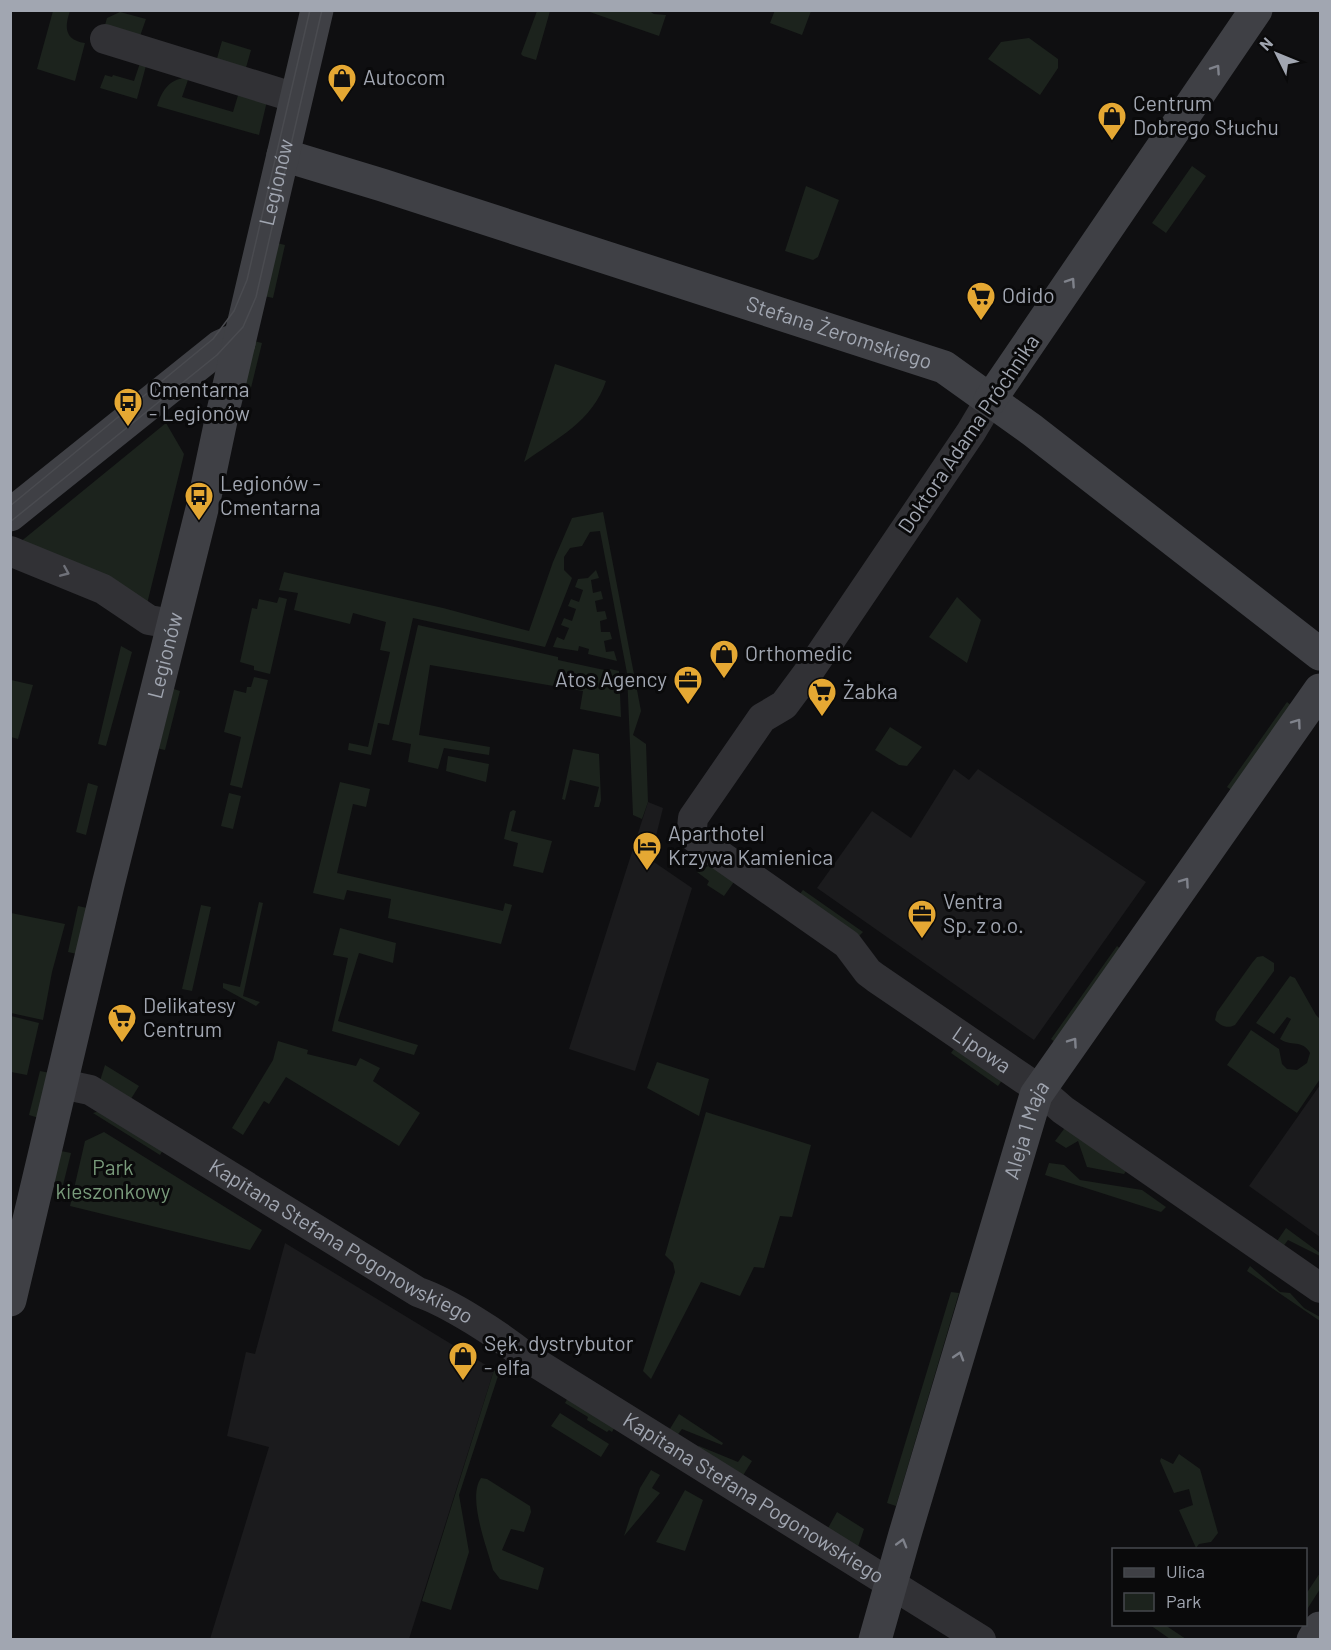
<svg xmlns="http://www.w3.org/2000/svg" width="1331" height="1650" viewBox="0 0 1331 1650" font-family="Barlow,sans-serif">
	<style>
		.built { fill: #1b1b1d }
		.green { fill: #1c231d }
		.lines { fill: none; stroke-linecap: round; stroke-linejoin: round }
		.street { stroke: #313135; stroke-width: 30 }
		.secondary { stroke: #3f4045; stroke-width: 33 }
		.tram { stroke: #4a4b50; stroke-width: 1.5 }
		.oneway { stroke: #7f828b }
		.oneway2 { stroke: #6f7179 }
		.labels { text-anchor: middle; stroke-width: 6; stroke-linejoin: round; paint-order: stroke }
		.poi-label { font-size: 21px; fill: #a1a6b1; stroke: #0a0a0b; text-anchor: start }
		.street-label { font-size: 21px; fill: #a1a6b1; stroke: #0a0a0b }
		.park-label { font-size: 21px; fill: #799b7b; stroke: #0a0a0b }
	</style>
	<rect width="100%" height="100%" fill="#0f0f11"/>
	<path class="built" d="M954 769 969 780 978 769 1146 882 1034 1040 817 888 872 811 911 838Z
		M648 802 663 808 651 856 654 862 692 888 635 1071 569 1049Z
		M1320 1085V1237L1249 1186Z
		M285 1243 494 1370 409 1639H210L269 1447 227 1436 246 1352 255 1354Z"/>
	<path class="green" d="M775 10 811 11 802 35 770 23Z
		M53 11H70C64 28 65 40 85 43L75 81 37 69Z
		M537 11H550L536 60 523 56 521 54Z
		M587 11H649L654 14 666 15 659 36Z
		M120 12 146 19 139 39 105 25 107 18Z
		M1029 38 1058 59V68L1040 95 988 59 1001 42Z
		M222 41 251 50 245 71 216 62Z
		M141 60 147 62 137 99 100 88 105 75 112 77 113 75 134 81Z
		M189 77 182 97 233 112 239 92 267 101 259 135 157 106C163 88 170 79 189 77Z
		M1192 166 1206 176 1166 233 1152 223Z
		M806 186 839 200 818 257 813 260 785 251Z
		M277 243 285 245 273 298 264 296Z
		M254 341 262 343 249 396 241 395Z
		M555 364 606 381C593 421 556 439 524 462Z
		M166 423 184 454 147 604 19 543Z
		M603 512 641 711 633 735 646 744 648 802 642 819 633 815 627 673 600 531 590 532 582 546 570 548 564 557V570L572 578 545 647 413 618 389 725 378 723 371 755 348 750 349 743 368 747 390 652 380 650 386 622 353 613 350 624 294 610 298 593 279 590 284 572 443 608 529 631 553 562 572 518Z
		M596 570 599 578 591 580 593 593 601 591 603 599 595 601 597 612 605 611 607 619 600 621 601 632H610L612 639 604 641 606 652 614 651 617 661 588 654 589 649 579 646 578 651 553 647 557 637 564 640 569 628 561 625 564 618 572 621 576 609 568 606 571 599 579 602 583 590 575 587 578 579 588 578Z
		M279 597 287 599 270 674 254 670V666L240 662 252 608 257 609 259 599 277 603Z
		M957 597 981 620 967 663 929 637Z
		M418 625 558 657V660L609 671 610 669 619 671 621 717 580 709 583 691 430 665 419 735 490 747 489 755 444 748 438 769 408 762 411 744 392 740Z
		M121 646 132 652 106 746 98 744Z
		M254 677 268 680 242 788 230 785 241 737 224 732 234 690 246 693 247 687H251Z
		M11 680 33 685 18 739 11 737Z
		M171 688 180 691 165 750 156 748Z
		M1287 702 1292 706 1233 791 1227 787Z
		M890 727 922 747 907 766 899 765 875 750Z
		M573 749 599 754 601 800 599 807H594L599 787 570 780 565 800 562 799Z
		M448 756 489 764 486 782 446 771Z
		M340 782 370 789 366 807 353 804 337 873 503 911 505 903 512 905 501 944 388 918 391 899 347 890 344 900 313 893Z
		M88 783 98 786 86 835 76 832Z
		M229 793 241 796 233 829 221 826Z
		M513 810 516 811 511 831 552 841 543 873 513 866 518 843 504 839 510 812Z
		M704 862 736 879 724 896 707 885 709 881 697 872 708 866Z
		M803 890 863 932 859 936 799 895Z
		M259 902 263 903 243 996 260 1002 256 1006 223 988V983L240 987Z
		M201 905 211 907 192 991 182 989Z
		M78 906 87 908 77 954 68 952Z
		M11 913 65 924 52 972 43 1020 11 1013Z
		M340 928 396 943 393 963 359 953 338 1021 418 1045 414 1055 332 1031 348 958 333 955Z
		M1117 946 1123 951 1057 1044 1051 1039Z
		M1263 956 1274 963V971L1235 1025C1227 1029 1221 1026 1215 1020L1217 1012 1252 963 1257 957Z
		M1290 976 1295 978 1316 1015 1320 1019V1079L1297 1113 1227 1065 1251 1030 1279 1049 1282 1064 1287 1069 1297 1070 1307 1063 1310 1053C1303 1039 1290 1047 1280 1039L1291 1019 1287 1017 1274 1034 1256 1023Z
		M11 1016 39 1023 27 1075 11 1072Z
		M278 1041 308 1050 307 1054 356 1066 360 1058 380 1068 373 1081 420 1113 399 1146 286 1077 269 1104 264 1101 243 1135 232 1128 273 1060Z
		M956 1046 1003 1079 998 1086 951 1053Z
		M657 1062 709 1079 699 1116 647 1088Z
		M105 1065 139 1086 129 1102 99 1084Z
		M40 1071 50 1073 39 1118 29 1115Z
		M100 1111 164 1148 160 1155 93 1113Z
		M706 1112 811 1145 792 1217 780 1216 764 1268 754 1267 740 1296 701 1282 651 1379 643 1371 675 1272 673 1263 665 1255Z
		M1067 1125 1128 1168 1124 1174 1087 1167 1078 1141 1066 1148 1055 1141Z
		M104 1132 262 1230 250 1250 70 1206 85 1141Z
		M61 1151 71 1153 62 1189 52 1187Z
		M1049 1163 1064 1165 1080 1180 1142 1190 1166 1207 1161 1212 1045 1175Z
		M1286 1228 1320 1253V1256L1288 1240 1282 1248 1275 1244Z
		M1250 1266 1280 1292 1290 1293 1304 1308 1320 1317V1321L1247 1271Z
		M951 1292 959 1293 896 1506 887 1503Z
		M494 1370 499 1373 459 1495 469 1552 451 1610 422 1601Z
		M569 1396 616 1425 612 1432 609 1430 607 1432 587 1420 588 1417 565 1403Z
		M560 1413 609 1444 601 1457 551 1426Z
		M679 1414 723 1443 722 1445 682 1429 676 1437 668 1432Z
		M699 1446 738 1462 743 1455 752 1461 742 1477 697 1449Z
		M1179 1454 1200 1469 1218 1533 1211 1542 1199 1544 1196 1548 1179 1510 1193 1505 1189 1489 1174 1493 1160 1461 1161 1458 1173 1464Z
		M651 1470 660 1475 652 1488 660 1493 624 1536 640 1488Z
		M481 1478 487 1479 530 1506 531 1512 524 1532 511 1529 502 1550 544 1568 538 1590 500 1579 493 1570C487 1547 467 1498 481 1478Z
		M685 1490 703 1500 685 1551 656 1542Z
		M837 1512 864 1529 858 1547 827 1530Z
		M1320 1573V1589L1306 1611V1594Z
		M1150 1625H1165L1186 1639H1170Z"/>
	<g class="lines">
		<g class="street">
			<path d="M105 39 296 98"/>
			<path id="s1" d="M990 400 971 432 810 670 784 705 762 718 693 818 692 828 694 837 847 944 868 972 876 978 1040 1090 1063 1110 1320 1288"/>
			<path d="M10 551 103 589 149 620 172 624"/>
			<path id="s2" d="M62 1084 90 1090 418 1292C450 1303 499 1335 525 1356L981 1640"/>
		</g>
		<g class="secondary">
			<path id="s3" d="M283 155 382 185 944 367 1032 430 1320 654"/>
			<path d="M990 400 1256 10"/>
			<path d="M10 515 221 346 230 342 239 343"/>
			<path id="s4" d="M10 1300 108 885 204 501 223 411 317 10"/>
			<path id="s5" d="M875 1640 905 1534 1036 1095 1320 690"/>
			<path d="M1313 1640 1320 1628"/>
		</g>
		<path class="tram" d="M10 506 213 339 234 311 247 280 310 10
			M10 522 217 355 243 327 256 297 322 10"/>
	</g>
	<defs><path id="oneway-chevron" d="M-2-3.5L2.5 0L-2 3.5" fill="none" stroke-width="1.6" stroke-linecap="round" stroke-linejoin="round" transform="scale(1.5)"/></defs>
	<g class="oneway">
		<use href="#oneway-chevron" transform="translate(1216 69) rotate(-56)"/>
		<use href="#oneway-chevron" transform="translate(1071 282) rotate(-56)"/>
		<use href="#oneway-chevron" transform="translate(1297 723) rotate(-54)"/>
		<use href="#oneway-chevron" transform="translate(1185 882) rotate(-55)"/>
		<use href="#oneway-chevron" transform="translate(1073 1042) rotate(-55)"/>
		<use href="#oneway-chevron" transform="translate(959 1356) rotate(-73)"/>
		<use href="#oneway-chevron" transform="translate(902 1543) rotate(-74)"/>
	</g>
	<use class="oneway2" href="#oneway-chevron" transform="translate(65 572) rotate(23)"/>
	<defs>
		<g id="shop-pin" transform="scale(1.5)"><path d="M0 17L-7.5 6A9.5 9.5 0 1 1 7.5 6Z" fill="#e5a833" stroke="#0a0a0b"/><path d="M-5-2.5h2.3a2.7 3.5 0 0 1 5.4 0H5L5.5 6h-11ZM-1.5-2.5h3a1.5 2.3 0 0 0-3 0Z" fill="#111"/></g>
		<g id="supermarket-pin" transform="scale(1.5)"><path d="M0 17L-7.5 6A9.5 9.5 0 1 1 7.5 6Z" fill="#e5a833" stroke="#0a0a0b"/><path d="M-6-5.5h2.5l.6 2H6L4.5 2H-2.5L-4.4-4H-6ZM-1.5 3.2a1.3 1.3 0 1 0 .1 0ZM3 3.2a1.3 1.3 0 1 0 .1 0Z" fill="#111"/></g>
		<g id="bus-pin" transform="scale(1.5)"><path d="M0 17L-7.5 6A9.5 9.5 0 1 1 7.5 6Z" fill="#e5a833" stroke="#0a0a0b"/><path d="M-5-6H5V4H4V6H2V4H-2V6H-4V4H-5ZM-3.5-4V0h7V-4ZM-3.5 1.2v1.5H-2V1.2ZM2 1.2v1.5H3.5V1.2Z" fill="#111"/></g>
		<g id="office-pin" transform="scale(1.5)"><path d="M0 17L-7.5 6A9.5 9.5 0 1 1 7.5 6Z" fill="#e5a833" stroke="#0a0a0b"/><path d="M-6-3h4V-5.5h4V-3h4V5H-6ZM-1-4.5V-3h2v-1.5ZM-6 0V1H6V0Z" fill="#111"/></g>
		<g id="hotel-pin" transform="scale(1.5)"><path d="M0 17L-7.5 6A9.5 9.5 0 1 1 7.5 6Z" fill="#e5a833" stroke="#0a0a0b"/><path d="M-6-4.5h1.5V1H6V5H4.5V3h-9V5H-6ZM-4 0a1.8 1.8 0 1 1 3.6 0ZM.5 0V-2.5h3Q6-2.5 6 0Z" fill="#111"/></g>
	</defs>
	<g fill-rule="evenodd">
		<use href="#shop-pin" x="342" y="78"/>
		<use href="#shop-pin" x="1112" y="116"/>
		<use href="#supermarket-pin" x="981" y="296"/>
		<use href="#bus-pin" x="128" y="402"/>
		<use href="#bus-pin" x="199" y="496"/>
		<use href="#shop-pin" x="724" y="654"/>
		<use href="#office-pin" x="688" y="680"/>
		<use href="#supermarket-pin" x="822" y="692"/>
		<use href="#hotel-pin" x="647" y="846"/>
		<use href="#office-pin" x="922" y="914"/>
		<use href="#supermarket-pin" x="122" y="1018"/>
		<use href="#shop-pin" x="463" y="1356"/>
	</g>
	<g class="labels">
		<g class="poi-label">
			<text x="363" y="85">Autocom</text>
			<text x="1133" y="111">Centrum<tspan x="1133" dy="24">Dobrego Słuchu</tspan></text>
			<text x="1002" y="303">Odido</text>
			<text x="149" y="397">Cmentarna<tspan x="149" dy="24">- Legionów</tspan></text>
			<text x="220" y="491">Legionów -<tspan x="220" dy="24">Cmentarna</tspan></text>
			<text x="745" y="661">Orthomedic</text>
			<text x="667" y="687" text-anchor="end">Atos Agency</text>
			<text x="843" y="699">Żabka</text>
			<text x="668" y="841">Aparthotel<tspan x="668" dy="24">Krzywa Kamienica</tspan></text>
			<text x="943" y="909">Ventra<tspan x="943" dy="24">Sp. z o.o.</tspan></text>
			<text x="143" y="1013">Delikatesy<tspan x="143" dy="24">Centrum</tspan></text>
			<text x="484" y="1351">Sęk. dystrybutor<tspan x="484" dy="24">- elfa</tspan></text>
		</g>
		<g class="street-label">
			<text dy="7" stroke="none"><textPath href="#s4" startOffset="1149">Legionów</textPath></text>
			<text dy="7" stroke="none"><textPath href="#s3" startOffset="584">Stefana Żeromskiego</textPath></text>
			<text transform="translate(969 434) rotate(-56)" y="7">Doktora Adama Próchnika</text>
			<text dy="7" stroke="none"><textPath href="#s4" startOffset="663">Legionów</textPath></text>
			<text dy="7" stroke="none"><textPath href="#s1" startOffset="894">Lipowa</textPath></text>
			<text dy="7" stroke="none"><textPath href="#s5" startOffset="532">Aleja 1 Maja</textPath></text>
			<text dy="7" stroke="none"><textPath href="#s2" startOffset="322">Kapitana Stefana Pogonowskiego</textPath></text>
			<text dy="7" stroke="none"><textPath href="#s2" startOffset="808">Kapitana Stefana Pogonowskiego</textPath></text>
		</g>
		<g class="park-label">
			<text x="113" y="1175">Park<tspan x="113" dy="24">kieszonkowy</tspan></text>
		</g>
	</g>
	<rect width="1331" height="1650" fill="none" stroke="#a1a6b1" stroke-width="24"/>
	<rect x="1112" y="1548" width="195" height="78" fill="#0a0a0b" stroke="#46484d" stroke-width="1.5"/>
	<rect x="1124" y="1568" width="30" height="9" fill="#3f4045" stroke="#46484d" stroke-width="1.5"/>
	<text x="1166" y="1578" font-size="18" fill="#a1a6b1">Ulica</text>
	<rect x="1124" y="1593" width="30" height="18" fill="#1c231d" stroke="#46484d" stroke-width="1.5"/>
	<text x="1166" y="1608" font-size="18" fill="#a1a6b1">Park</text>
	<g transform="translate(1277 54) rotate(313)" stroke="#0a0a0b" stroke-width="4.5" paint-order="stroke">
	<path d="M0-4.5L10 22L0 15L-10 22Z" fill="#a1a6b1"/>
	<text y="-9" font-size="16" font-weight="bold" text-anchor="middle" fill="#a1a6b1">N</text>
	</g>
</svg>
